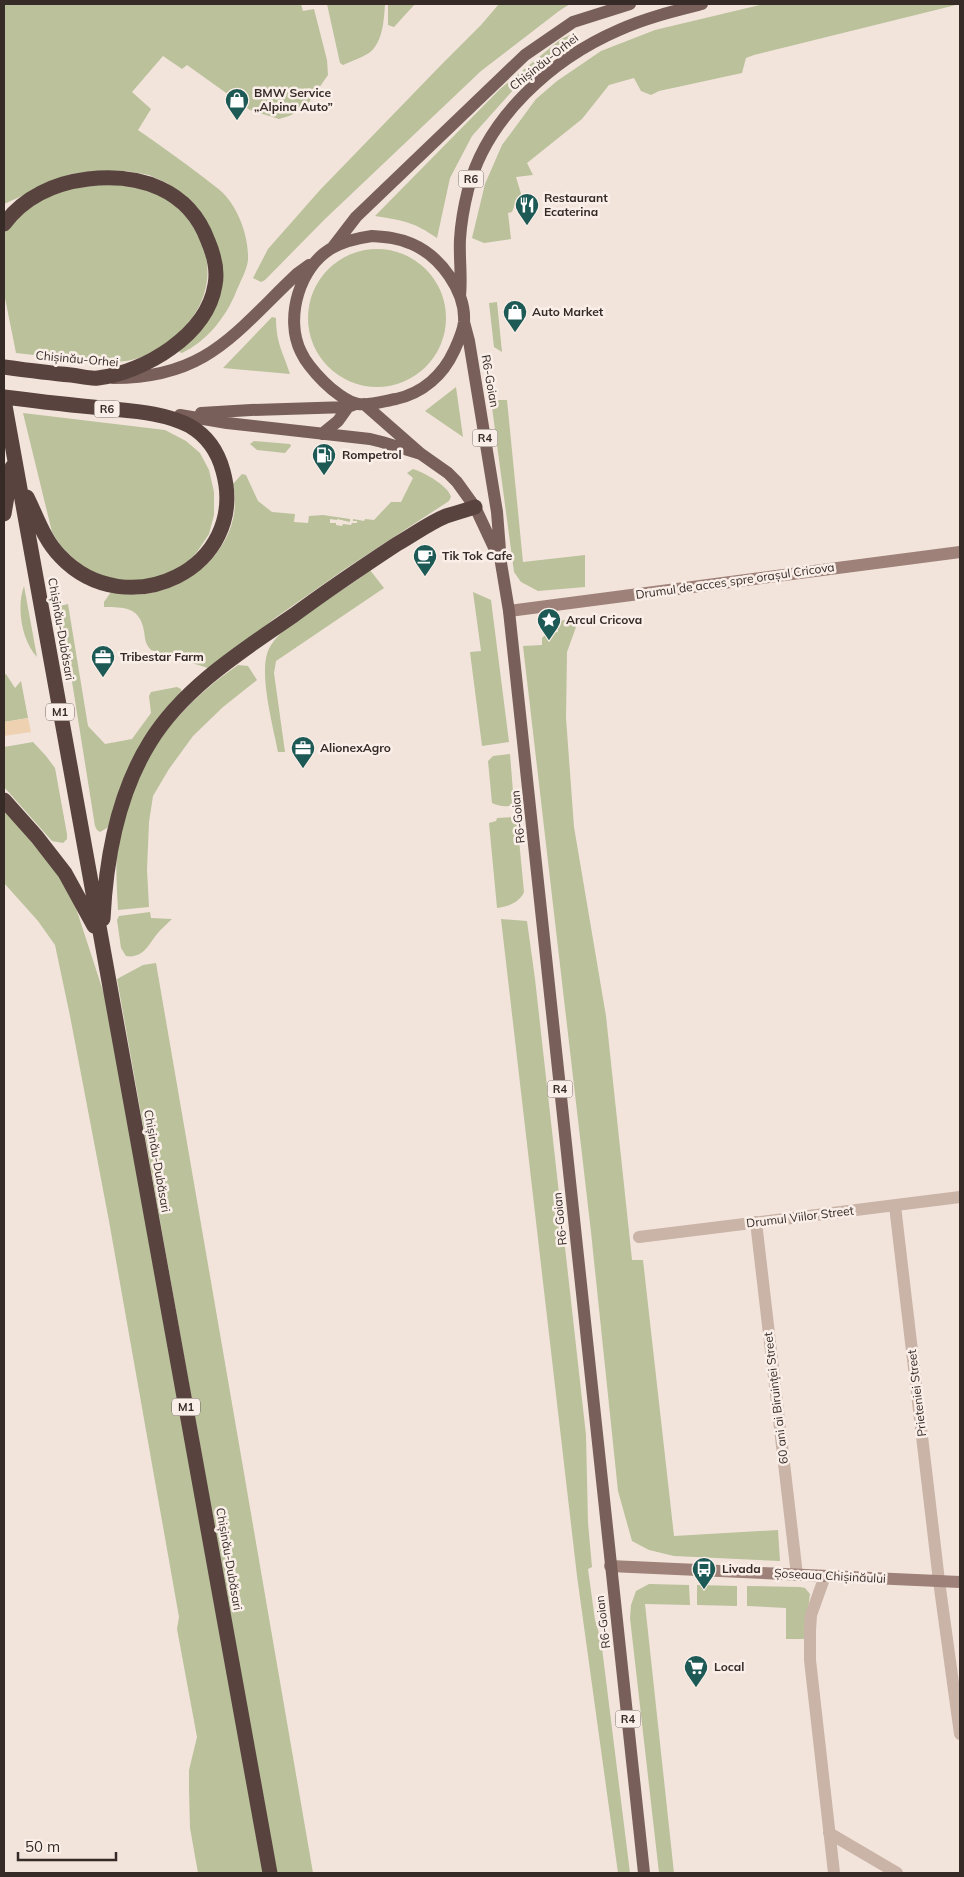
<svg xmlns="http://www.w3.org/2000/svg" width="964" height="1877" viewBox="0 0 964 1877" font-family="Mulish,sans-serif">
	<style>
		.green { fill: #bac19b }
		.sand { fill: #eed1b1 }
		.lines { fill: none; stroke-linecap: round; stroke-linejoin: round }
		.street { stroke: #cab3a7; stroke-width: 12 }
		.secondary { stroke: #9e8178; stroke-width: 12 }
		.primary { stroke: #795f59; stroke-width: 12 }
		.highway { stroke: #58433f; stroke-width: 15 }
		.labels { text-anchor: middle; stroke-width: 5; stroke-linejoin: round; paint-order: stroke }
		.shield { fill: #faefe8; stroke: #726662; stroke-width: 1 }
		.shield-label { font-size: 11px; font-weight: bold; fill: #372b28 }
		.street-label { font-size: 12px; fill: #372b28; stroke: #faefe8 }
		.poi-label { font-size: 12px; font-weight: bold; fill: #372b28; stroke: #faefe8; text-anchor: start }
	</style>
	<rect width="100%" height="100%" fill="#f2e4db"/>
	<path class="green" d="M4 4H301L303 11 314 9 327 60 328 75 305 108 289 116 279 119 250 110 187 65 182 69 163 56 132 92 151 109 138 130C160 145 182 161 203 177 209 182 217 187 223 193 239 209 249 238 248 260 247 270 240 282 236 292 226 317 207 341 182 353L179 352 221 275 220 253 209 226 192 203 167 183 149 175 127 171H96L70 174 4 204Z
		M327 4H385C384 19 383 43 369 53 361 58 351 61 343 65L340 63Z
		M388 4H415L394 27 388 25Z
		M499 4H570L559 11 481 71 324 220 265 280 261 282 253 278 268 249 320 190 441 65 481 25Z
		M764 4H960L754 55 746 58 742 73 659 91 651 95 641 91 634 78 609 85 582 119 527 163 533 175 516 177 522 197 516 201 512 212 508 213 511 239 484 243 472 238 485 184 502 145 536 99 557 81 601 51 655 30Z
		M570 35 575 42 514 89 472 136 450 178 437 238C414 222 402 220 375 216L500 89 561 39Z
		M109 183C131 187 156 189 173 204 219 243 219 300 173 338 160 348 143 359 126 361 120 362 113 361 107 361 77 361 46 356 16 353L4 293V235L9 224 42 198 62 190Z
		M308 318a69 69 0 1 1 138 0a69 69 0 1 1-138 0Z
		M497 302 502 352 494 347 489 303Z
		M272 317 276 318C276 343 283 352 290 374L223 368Z
		M456 387 463 437 425 411Z
		M491 400H507L523 562 585 555V587L538 591 521 582 514 572Z
		M23 413 165 430 186 441 200 453 209 470 214 492V515L209 534 197 552 184 566 155 580 119 583 87 570 62 548 52 532Z
		M254 441 290 444 291 446 285 453 257 450 250 444Z
		M413 469C423 472 449 486 451 497L449 501 345 569 275 618 211 669 151 650C145 644 145 638 144 631 140 607 124 607 104 607V602L111 592C174 608 248 551 233 484L242 474 246 475 258 501 272 512 295 514 294 522 308 523 309 516 323 515 350 519V522L337 519V520L330 519V523H336V525L342 526 343 524 351 525 352 523H357V521H353V519L364 521 365 519 374 520 391 502H401L413 478 407 473Z
		M370 570 384 588 276 661 274 673 285 752H278C273 726 260 678 267 654 274 629 321 605 342 590 352 584 361 577 370 570Z
		M24 586 37 657C22 641 16 608 24 586Z
		M473 592 491 600 509 742 482 746 470 652 481 651Z
		M68 604 88 726 105 744 132 739 151 713 149 696 151 692 177 687 181 689 182 695 107 828 100 832 97 830 95 826 60 606Z
		M580 616 567 652 566 718 574 827 606 1016 632 1260H643L674 1536 778 1530 780 1561 674 1556 649 1550 632 1541 618 1491 591 1232 523 646 542 645V638L546 634 558 632 557 622Z
		M238 665 248 666 257 680 223 707 193 736 169 769 153 796 149 822 147 870 149 907 118 910C117 889 115 866 118 845 129 767 174 709 238 665Z
		M6 674 15 688 21 681 28 718 4 722V675Z
		M33 742 46 756 55 768 67 834V839L63 843 52 841 4 787V747Z
		M510 754 514 804C508 808 498 806 492 803L488 761 493 756Z
		M4 809 62 879 74 902 105 997 264 1873H198L190 1828 189 1790V1770L197 1737 177 1629 179 1617 109 1221 70 1016 55 945 38 921 4 883Z
		M514 817 517 819 524 892C520 902 508 907 497 908L489 823 496 821 497 818Z
		M150 912 151 918 172 919C167 924 162 928 157 934 149 944 143 959 126 956L121 948 117 920 119 916Z
		M501 919 527 921 535 979 586 1435 588 1523 592 1567 588 1569 595 1620 601 1640 630 1873H618L577 1576Z
		M156 963 313 1873H276L117 979 143 965Z
		M649 1584 689 1585 690 1605 645 1604 674 1873H659L630 1618 631 1605 636 1591Z
		M697 1585 737 1586V1606L697 1605Z
		M747 1586 800 1587 805 1588 810 1594 804 1639H786V1608L747 1606Z"/>
	<path class="sand" d="M28 718 31 732 4 736V722Z"/>
	<g class="lines">
		<path class="street" d="M895 1206 939 1581 960 1734
			M756 1222 797 1575
			M639 1237 960 1197
			M825 1576 811 1615 810 1630V1660L834 1873
			M829 1833 897 1873"/>
		<path class="secondary" d="M509 611 960 552
			M610 1566 960 1582"/>
		<path class="primary" d="M372 236C386 237 399 238 412 244 440 256 466 291 464 322 463 332 458 342 454 351 443 375 423 393 396 399 384 401 370 406 358 404 347 402 332 390 324 382 315 373 306 363 301 352 284 318 300 266 332 248 344 241 358 238 372 236Z
			M333 247 356 217 525 55 573 22 630 4
			M460 296C462 277 459 258 460 239 461 223 464 206 468 190 486 118 552 59 619 30 645 18 674 11 702 4
			M464 322 469 341 497 512 501 563 509 611 644 1873
			M113 378C208 378 235 332 298 273L309 265
			M364 404 421 454 448 473 457 482 475 507 497 554
			M201 413 251 410 348 407 356 404
			M180 415 227 423 370 439 382 442 421 454
			M322 434 338 421 348 407"/>
		<path class="highway" d="M4 224C24 197 55 183 88 179 139 173 189 189 208 241 214 255 218 270 215 285 207 335 145 372 98 378 89 379 80 376 71 375 49 373 26 370 4 367
			M4 397C36 401 69 405 102 408 131 411 164 412 190 426 207 436 218 452 223 471 250 568 127 627 60 556 44 540 37 517 27 497
			M4 400 270 1873
			M4 514 12 467
			M4 800 37 837 65 873 94 926
			M103 919C106 858 117 795 150 742 184 687 242 651 294 615 328 590 362 567 397 544 413 535 429 523 446 516 456 513 466 510 475 507"/>
	</g>
	<defs>
		<g id="shop-pin" transform="scale(1.25)"><path d="M0 17L-7.5 6A9.5 9.5 0 1 1 7.5 6Z" fill="#1d5955" stroke="#faefe8"/><path d="M-5-2.5h2.3a2.7 3.5 0 0 1 5.4 0H5L5.5 6h-11ZM-1.5-2.5h3a1.5 2.3 0 0 0-3 0Z" fill="#fff"/></g>
		<g id="restaurant-pin" transform="scale(1.25)"><path d="M0 17L-7.5 6A9.5 9.5 0 1 1 7.5 6Z" fill="#1d5955" stroke="#faefe8"/><path d="M-5-6h1v4h1v-4h1v4h1v-4h1v5L-1.5 .5V6h-2V.5L-5-1ZM5-6V6H3V1.5H1.5Q1.5-4 5-6Z" fill="#fff"/></g>
		<g id="fuel-pin" transform="scale(1.25)"><path d="M0 17L-7.5 6A9.5 9.5 0 1 1 7.5 6Z" fill="#1d5955" stroke="#faefe8"/><path d="M-5.5-6h7V0h2V4h1.3V-2.5L3-4.5l.8-.8L6-3V5H2.5V1h-1V6h-7ZM-4.2-4.7v3.2H.2V-4.7Z" fill="#fff"/></g>
		<g id="cafe-pin" transform="scale(1.25)"><path d="M0 17L-7.5 6A9.5 9.5 0 1 1 7.5 6Z" fill="#1d5955" stroke="#faefe8"/><path d="M-5.5-4.5H6V0H3Q3 3.5 0 3.5H-2.5Q-5.5 3.5-5.5 0ZM3-3.2v2h1.7v-2ZM-6 4.5H4V6H-6Z" fill="#fff"/></g>
		<g id="sight-pin" transform="scale(1.25)"><path d="M0 17L-7.5 6A9.5 9.5 0 1 1 7.5 6Z" fill="#1d5955" stroke="#faefe8"/><path d="M0-6L1.8-2.2L6-1.7L2.9 1.2L3.7 5.4L0 3.3L-3.7 5.4L-2.9 1.2L-6-1.7L-1.8-2.2Z" fill="#fff"/></g>
		<g id="office-pin" transform="scale(1.25)"><path d="M0 17L-7.5 6A9.5 9.5 0 1 1 7.5 6Z" fill="#1d5955" stroke="#faefe8"/><path d="M-6-3h4V-5.5h4V-3h4V5H-6ZM-1-4.5V-3h2v-1.5ZM-6 0V1H6V0Z" fill="#fff"/></g>
		<g id="bus-pin" transform="scale(1.25)"><path d="M0 17L-7.5 6A9.5 9.5 0 1 1 7.5 6Z" fill="#1d5955" stroke="#faefe8"/><path d="M-5-6H5V4H4V6H2V4H-2V6H-4V4H-5ZM-3.5-4V0h7V-4ZM-3.5 1.2v1.5H-2V1.2ZM2 1.2v1.5H3.5V1.2Z" fill="#fff"/></g>
		<g id="supermarket-pin" transform="scale(1.25)"><path d="M0 17L-7.5 6A9.5 9.5 0 1 1 7.5 6Z" fill="#1d5955" stroke="#faefe8"/><path d="M-6-5.5h2.5l.6 2H6L4.5 2H-2.5L-4.4-4H-6ZM-1.5 3.2a1.3 1.3 0 1 0 .1 0ZM3 3.2a1.3 1.3 0 1 0 .1 0Z" fill="#fff"/></g>
	</defs>
	<g fill-rule="evenodd">
		<use href="#shop-pin" x="237" y="100"/>
		<use href="#restaurant-pin" x="527" y="205"/>
		<use href="#shop-pin" x="515" y="312"/>
		<use href="#fuel-pin" x="324" y="455"/>
		<use href="#cafe-pin" x="425" y="556"/>
		<use href="#sight-pin" x="549" y="620"/>
		<use href="#office-pin" x="103" y="657"/>
		<use href="#office-pin" x="303" y="748"/>
		<use href="#bus-pin" x="704" y="1569"/>
		<use href="#supermarket-pin" x="696" y="1667"/>
	</g>
	<g class="labels">
		<g class="shield">
			<rect x="458.5" y="170.5" width="25" height="17" rx="4"/>
			<rect x="94.5" y="400.5" width="25" height="17" rx="4"/>
			<rect x="472.5" y="429.5" width="25" height="17" rx="4"/>
			<rect x="46" y="703.5" width="28" height="17" rx="4"/>
			<rect x="547.5" y="1080.5" width="25" height="17" rx="4"/>
			<rect x="172" y="1398.5" width="28" height="17" rx="4"/>
			<rect x="615.5" y="1710.5" width="25" height="17" rx="4"/>
		</g>
		<g class="shield-label">
			<text x="471" y="183">R6</text>
			<text x="107" y="413">R6</text>
			<text x="485" y="442">R4</text>
			<text x="60" y="716">M1</text>
			<text x="560" y="1093">R4</text>
			<text x="186" y="1411">M1</text>
			<text x="628" y="1723">R4</text>
		</g>
		<g class="street-label">
			<text transform="translate(544 62) rotate(-38)" y="4">Chișinău-Orhei</text>
			<text transform="translate(77 359) rotate(5)" y="4">Chișinău-Orhei</text>
			<text transform="translate(490 381) rotate(80)" y="4">R6-Goian</text>
			<text transform="translate(735 581) rotate(-8)" y="4">Drumul de acces spre orașul Cricova</text>
			<text transform="translate(61 629) rotate(80)" y="4">Chișinău-Dubăsari</text>
			<text transform="translate(518 817) rotate(-96)" y="4">R6-Goian</text>
			<text transform="translate(157 1161) rotate(80)" y="4">Chișinău-Dubăsari</text>
			<text transform="translate(800 1217) rotate(-7)" y="4">Drumul Viilor Street</text>
			<text transform="translate(560 1219) rotate(-96)" y="4">R6-Goian</text>
			<text transform="translate(917 1393) rotate(-97)" y="4">Prieteniei Street</text>
			<text transform="translate(776 1398) rotate(-97)" y="4">60 ani ai Biruinței Street</text>
			<text transform="translate(229 1559) rotate(80)" y="4">Chișinău-Dubăsari</text>
			<text transform="translate(830 1576) rotate(3)" y="4">Șoseaua Chișinăului</text>
			<text transform="translate(603 1622) rotate(-97)" y="4">R6-Goian</text>
		</g>
		<g class="poi-label">
			<text x="254" y="97">BMW Service<tspan x="254" dy="14">„Alpina Auto”</tspan></text>
			<text x="544" y="202">Restaurant<tspan x="544" dy="14">Ecaterina</tspan></text>
			<text x="532" y="316">Auto Market</text>
			<text x="342" y="459">Rompetrol</text>
			<text x="442" y="560">Tik Tok Cafe</text>
			<text x="566" y="624">Arcul Cricova</text>
			<text x="120" y="661">Tribestar Farm</text>
			<text x="320" y="752">AlionexAgro</text>
			<text x="722" y="1573">Livada</text>
			<text x="714" y="1671">Local</text>
		</g>
	</g>
	<rect width="964" height="1877" fill="none" stroke="#372b28" stroke-width="10"/>
	<path d="M18 1852v8h98v-8" fill="none" stroke="#372b28" stroke-width="2.5"/>
	<text x="25" y="1852" font-size="15" fill="#372b28" stroke="#faefe8" stroke-width="4" paint-order="stroke">50 m</text>
</svg>
